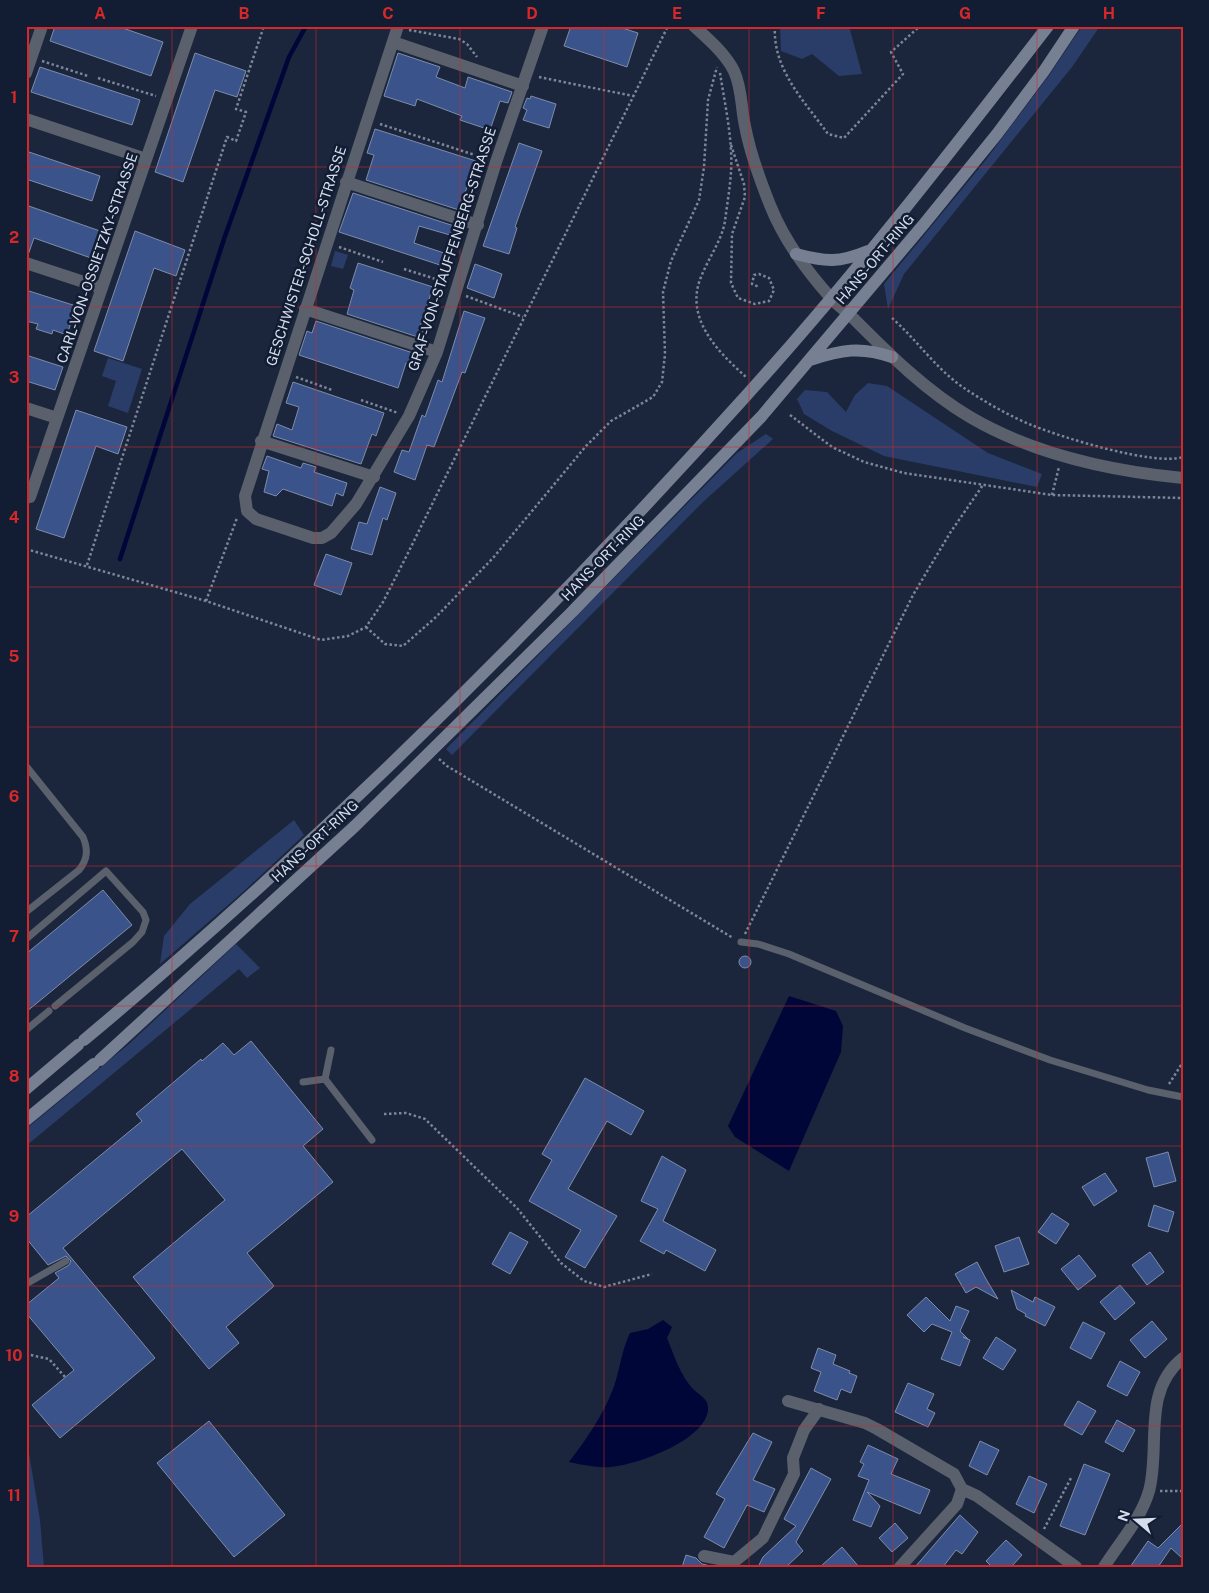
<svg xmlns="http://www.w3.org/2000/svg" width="1209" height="1593" viewBox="0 0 1209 1593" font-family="'Public Sans',sans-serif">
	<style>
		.green { fill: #2a3d69 }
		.water { fill: #010639 }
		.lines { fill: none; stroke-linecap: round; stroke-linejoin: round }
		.stream { stroke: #010639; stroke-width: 4.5 }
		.building { fill: #3a538b; stroke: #7e8ca9 }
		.path { stroke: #7d8699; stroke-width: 2.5; stroke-dasharray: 2.5 2.5; stroke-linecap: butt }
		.service { stroke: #5a606c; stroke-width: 7 }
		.minor { stroke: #5a606c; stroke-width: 12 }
		.secondary { stroke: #778093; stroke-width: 12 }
		.grid { fill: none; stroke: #d62828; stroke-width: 1; stroke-opacity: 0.55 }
		.labels { text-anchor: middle; stroke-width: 5; stroke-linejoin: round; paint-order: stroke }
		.street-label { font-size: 14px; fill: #d6deed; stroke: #121c33 }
		.neatline { fill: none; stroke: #d62828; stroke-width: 2 }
		.grid-label { font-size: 16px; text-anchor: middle; font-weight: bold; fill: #d62828 }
	</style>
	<rect width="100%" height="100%" fill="#1b263d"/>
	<path class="green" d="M780 26H849L862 74 839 76 812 54 802 59 781 51Z
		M1082 26H1100L1072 67 904 274 888 309 884 284 985 161 1050 74Z
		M335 251 348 255 343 269 331 266Z
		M108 358 142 369 128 413 108 406 116 381 102 376Z
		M868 383 887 386 988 453 1042 474 1037 487 884 456 832 431 804 414 797 399 805 390 827 392 846 412 855 395Z
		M766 434 773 439 703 502 452 755 446 749 737 453Z
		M294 820 304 835 243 892 160 964 164 936 190 904Z
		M236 944 260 968 247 978 239 969 26 1146V1129L129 1044Z
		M26 1435 40 1520 44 1567H26Z"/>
	<path class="water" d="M789 996 836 1011 843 1026 841 1052 789 1171 735 1137 728 1126Z
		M663 1320 672 1327 667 1338C674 1355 680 1375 693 1389 699 1395 709 1399 708 1409 707 1440 636 1465 611 1467 597 1468 583 1465 569 1462 586 1440 603 1415 613 1389 620 1370 621 1352 630 1333L648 1329Z"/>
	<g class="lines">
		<path class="stream" d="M120 559 224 239 289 57 306 26"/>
	</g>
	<path class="building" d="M55 26H117L163 42 151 76 50 41Z
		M571 26H616L638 33 627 67 564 46Z
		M195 53 246 71 237 97 215 90 183 182 155 172Z
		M398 53 440 67 436 77 465 88 468 77 512 92 508 103 500 101 490 130 460 120 462 116 417 99 415 106 384 96Z
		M40 67 140 100 132 125 31 92Z
		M531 96 556 104 549 128 523 120 527 110 523 108 527 98 530 99Z
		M375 129 476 161 459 210 366 180 374 155 367 153Z
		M519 143 542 151 515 227 517 228 509 254 483 246Z
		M26 151 100 176 92 201 26 179Z
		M353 193 454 226 450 235 419 226 414 243 444 253 440 265 339 232Z
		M26 205 100 231 91 258 34 238 28 255H26Z
		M135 231 185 250 176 276 154 268 123 361 94 351Z
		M358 263 433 287 420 327 424 328 421 338 347 314 354 290 350 288Z
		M475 264 502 274 494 298 467 288Z
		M26 290 76 306 67 335 53 330 52 334 36 329 38 324 26 321Z
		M464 311 485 318 465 373 462 372 434 447 427 445 415 480 394 472 402 450 409 452 422 415 425 417 438 380 442 382Z
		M316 321 416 354 412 365 406 363 398 388 299 355 307 331 312 333Z
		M26 355 63 367 55 390 26 381Z
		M293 382 384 413 376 436 372 434 361 464 273 436 277 424 292 430 299 407 286 403Z
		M76 410 127 427 118 454 96 446 64 538 36 529Z
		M267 456 301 468 303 463 316 467 314 472 347 483 343 496 336 493 332 506 283 489 276 496 264 492 269 471 262 469Z
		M380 487 396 493 387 520 383 518 372 555 351 549 359 522 367 524Z
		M326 554 352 563 341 595 314 585Z
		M103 890 132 925 26 1012V954Z
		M739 962a6 6 0 1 1 12 0a6 6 0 1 1-12 0Z
		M251 1041 323 1129 303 1146 333 1182 247 1253 274 1286 226 1327 239 1343 209 1369 133 1277 225 1200 182 1149 63 1248 155 1358 60 1438 32 1405 74 1370 26 1313V1305L59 1278 55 1273 69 1265 71 1261 66 1256 48 1265 26 1238V1217L142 1121 136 1114 201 1059 202 1061 223 1043 234 1055Z
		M585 1078 644 1111 631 1135 607 1121 568 1189 617 1216 585 1268 565 1257 581 1230 529 1201 552 1160 542 1154Z
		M1168 1152 1176 1181 1154 1187 1146 1158Z
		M662 1156 686 1170 663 1221 716 1250 705 1271 666 1250 664 1254 640 1241 658 1209 641 1201Z
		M1105 1173 1117 1191 1094 1206 1082 1187Z
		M1154 1205 1174 1212 1168 1232 1148 1226Z
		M1052 1213 1069 1224 1056 1244 1038 1232Z
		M510 1232 528 1242 510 1274 492 1264Z
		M1019 1237 1029 1264 1004 1272 995 1246Z
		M1150 1252 1164 1272 1147 1285 1132 1265Z
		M1079 1255 1096 1276 1078 1290 1061 1269Z
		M977 1262 986 1279 998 1299 976 1287 966 1293 955 1274Z
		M1120 1285 1135 1303 1115 1320 1100 1302Z
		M1011 1290 1033 1302 1035 1297 1055 1307 1045 1326 1025 1316 1026 1314 1017 1309Z
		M926 1297 950 1321 956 1306 969 1311 960 1331 968 1339 963 1337 970 1340 960 1366 941 1359 952 1332 932 1324 924 1332 907 1315Z
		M1152 1321 1167 1339 1145 1358 1130 1340Z
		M1083 1322 1105 1333 1091 1359 1070 1348Z
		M996 1337 1016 1350 1003 1370 983 1358Z
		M818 1348 836 1355 833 1364 850 1371 849 1373 857 1376 851 1393 841 1389 837 1400 814 1391 821 1372 811 1368Z
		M1120 1361 1140 1372 1127 1396 1107 1386Z
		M908 1383 934 1394 927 1409 935 1413 928 1427 895 1412Z
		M1078 1401 1096 1411 1082 1435 1064 1425Z
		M1117 1420 1135 1430 1123 1452 1105 1442Z
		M209 1421 285 1515 234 1557 157 1463Z
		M753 1433 772 1442 753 1480 775 1489 764 1512 747 1505 724 1548 704 1537 725 1499 716 1494Z
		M980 1441 999 1450 987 1475 969 1466Z
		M868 1445 898 1459 891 1474 930 1490 920 1514 867 1492 880 1506 871 1527 853 1520 869 1480 858 1476 864 1464 860 1462Z
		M1084 1464 1110 1474 1085 1535 1060 1526Z
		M811 1468 831 1479 796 1542 803 1551 786 1567H758L763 1557 796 1526 784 1519Z
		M1029 1476 1047 1484 1034 1513 1016 1504Z
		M960 1515 978 1532 962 1554 956 1550 943 1567H915Z
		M895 1523 908 1538 892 1552 879 1538Z
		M1183 1523V1559L1171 1548 1158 1567H1130L1148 1541 1158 1548Z
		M1006 1540 1022 1555 1011 1567H992L986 1561Z
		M842 1547 859 1567H820Z
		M686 1555 696 1558 702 1564 715 1567H682Z"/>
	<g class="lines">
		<path class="path" d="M775 26C772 69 805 102 828 134L844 138 903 74 891 52 920 26
			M409 30 459 39 467 44 477 57
			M42 61 88 76
			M720 73C725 105 733 140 731 172 730 188 727 205 725 221 722 240 708 259 701 277 684 318 718 352 746 377
			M539 77 633 96
			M98 78 156 96
			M380 124 484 158
			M731 145 744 184 745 197 732 234 731 283 738 298 755 304 769 301 774 290 769 278 759 274 754 275 752 284 759 287
			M339 247 383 262
			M404 269 445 282
			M466 296 523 317
			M892 318C917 340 936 369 964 388 985 402 1011 417 1034 426 1064 438 1154 466 1183 457
			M296 377 332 390
			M361 400 398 413
			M790 415 832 447 864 462 904 473 1052 495 1183 498
			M1052 495 1059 467
			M26 549 206 601 321 640 348 636 366 627 383 602 407 555 668 26
			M87 565 227 137 236 141 246 112 236 109 264 26
			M206 601 237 518
			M366 627 385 644 403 646 436 617 493 558 586 446 611 421 653 397 662 382 665 354 663 292 671 261 699 200 704 167 708 100 717 67
			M439 759 447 766 733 938
			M745 934 913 595 950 533 983 485
			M1169 1084 1183 1062
			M384 1114 406 1113 425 1119 517 1208 561 1263 584 1281 604 1287 652 1274
			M26 1354 49 1359 65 1377
			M1160 1491H1183
			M1044 1529 1071 1478"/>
		<path class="service" d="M26 766 83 837C88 849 88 859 79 870L26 912
			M26 939 106 871 143 912 146 920 142 932 133 942 55 1006
			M741 942 758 944 789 954 965 1028 1050 1060 1148 1090 1183 1097
			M26 1030 49 1011
			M331 1050 325 1079 372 1140
			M303 1082 325 1079
			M26 1284 66 1261"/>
		<path class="minor" d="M398 26 245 496 247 511 256 519 313 538H322L331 533 356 504 409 416 437 352 496 162 543 26
			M694 26C708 39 725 53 734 71 742 88 741 108 745 126 750 153 760 180 770 205 783 238 806 270 830 297 837 305 847 312 855 320 890 355 926 391 970 417 1033 454 1111 471 1183 478
			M393 42 523 86
			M26 73 42 26
			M26 119 146 159
			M346 182 478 225
			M26 263 102 288
			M305 309 437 352
			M26 408 57 418
			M261 441 374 477
			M26 498 30 497 192 26
			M788 1401 865 1423 877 1429 954 1474 962 1489 977 1496 1076 1567
			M704 1556 734 1562 763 1538 794 1474 793 1458 804 1430 819 1409
			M900 1567 957 1504 962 1489
			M1104 1567C1119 1543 1141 1519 1149 1491 1161 1447 1141 1391 1183 1358"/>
		<path class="secondary" d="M796 254C826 262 839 263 868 251
			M810 360C841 350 860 346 892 357
			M84 1040C320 843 539 626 745 397 852 279 950 153 1048 26
			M100 1060 355 826 572 612 761 417 924 224 997 134 1044 71 1074 26
			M26 1089 78 1045
			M26 1120 94 1064"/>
	</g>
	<path class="grid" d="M172 26V1567M316 26V1567M460 26V1567M604 26V1567M749 26V1567M893 26V1567M1037 26V1567M26 167H1183M26 307H1183M26 447H1183M26 587H1183M26 727H1183M26 866H1183M26 1006H1183M26 1146H1183M26 1286H1183M26 1426H1183"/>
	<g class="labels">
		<g class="street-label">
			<text transform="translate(452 249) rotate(-72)" y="5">GRAF-VON-STAUFFENBERG-STRASSE</text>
			<text transform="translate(306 256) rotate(-72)" y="5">GESCHWISTER-SCHOLL-STRASSE</text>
			<text transform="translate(97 258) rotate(-71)" y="5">CARL-VON-OSSIETZKY-STRASSE</text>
			<text transform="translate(875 259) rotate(-50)" y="5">HANS-ORT-RING</text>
			<text transform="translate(603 558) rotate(-46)" y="5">HANS-ORT-RING</text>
			<text transform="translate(315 841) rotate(-43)" y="5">HANS-ORT-RING</text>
		</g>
	</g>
	<rect width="1209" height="1593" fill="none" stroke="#121c33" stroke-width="55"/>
	<g transform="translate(1136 1520) rotate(289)" stroke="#121c33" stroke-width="4" paint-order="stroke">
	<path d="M0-4L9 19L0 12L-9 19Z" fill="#d6deed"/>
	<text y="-8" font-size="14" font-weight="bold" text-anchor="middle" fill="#d6deed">N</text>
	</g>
	<rect x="28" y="28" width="1154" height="1538" class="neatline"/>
	<g class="grid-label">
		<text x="100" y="19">A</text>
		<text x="244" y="19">B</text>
		<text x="388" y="19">C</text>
		<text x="532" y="19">D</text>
		<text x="677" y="19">E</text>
		<text x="821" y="19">F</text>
		<text x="965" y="19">G</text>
		<text x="1109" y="19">H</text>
		<text x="14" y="103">1</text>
		<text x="14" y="243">2</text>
		<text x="14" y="383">3</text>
		<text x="14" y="523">4</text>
		<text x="14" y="662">5</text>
		<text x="14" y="802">6</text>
		<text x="14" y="942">7</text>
		<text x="14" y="1082">8</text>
		<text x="14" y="1222">9</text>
		<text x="14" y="1361">10</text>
		<text x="14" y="1501">11</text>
	</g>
</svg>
